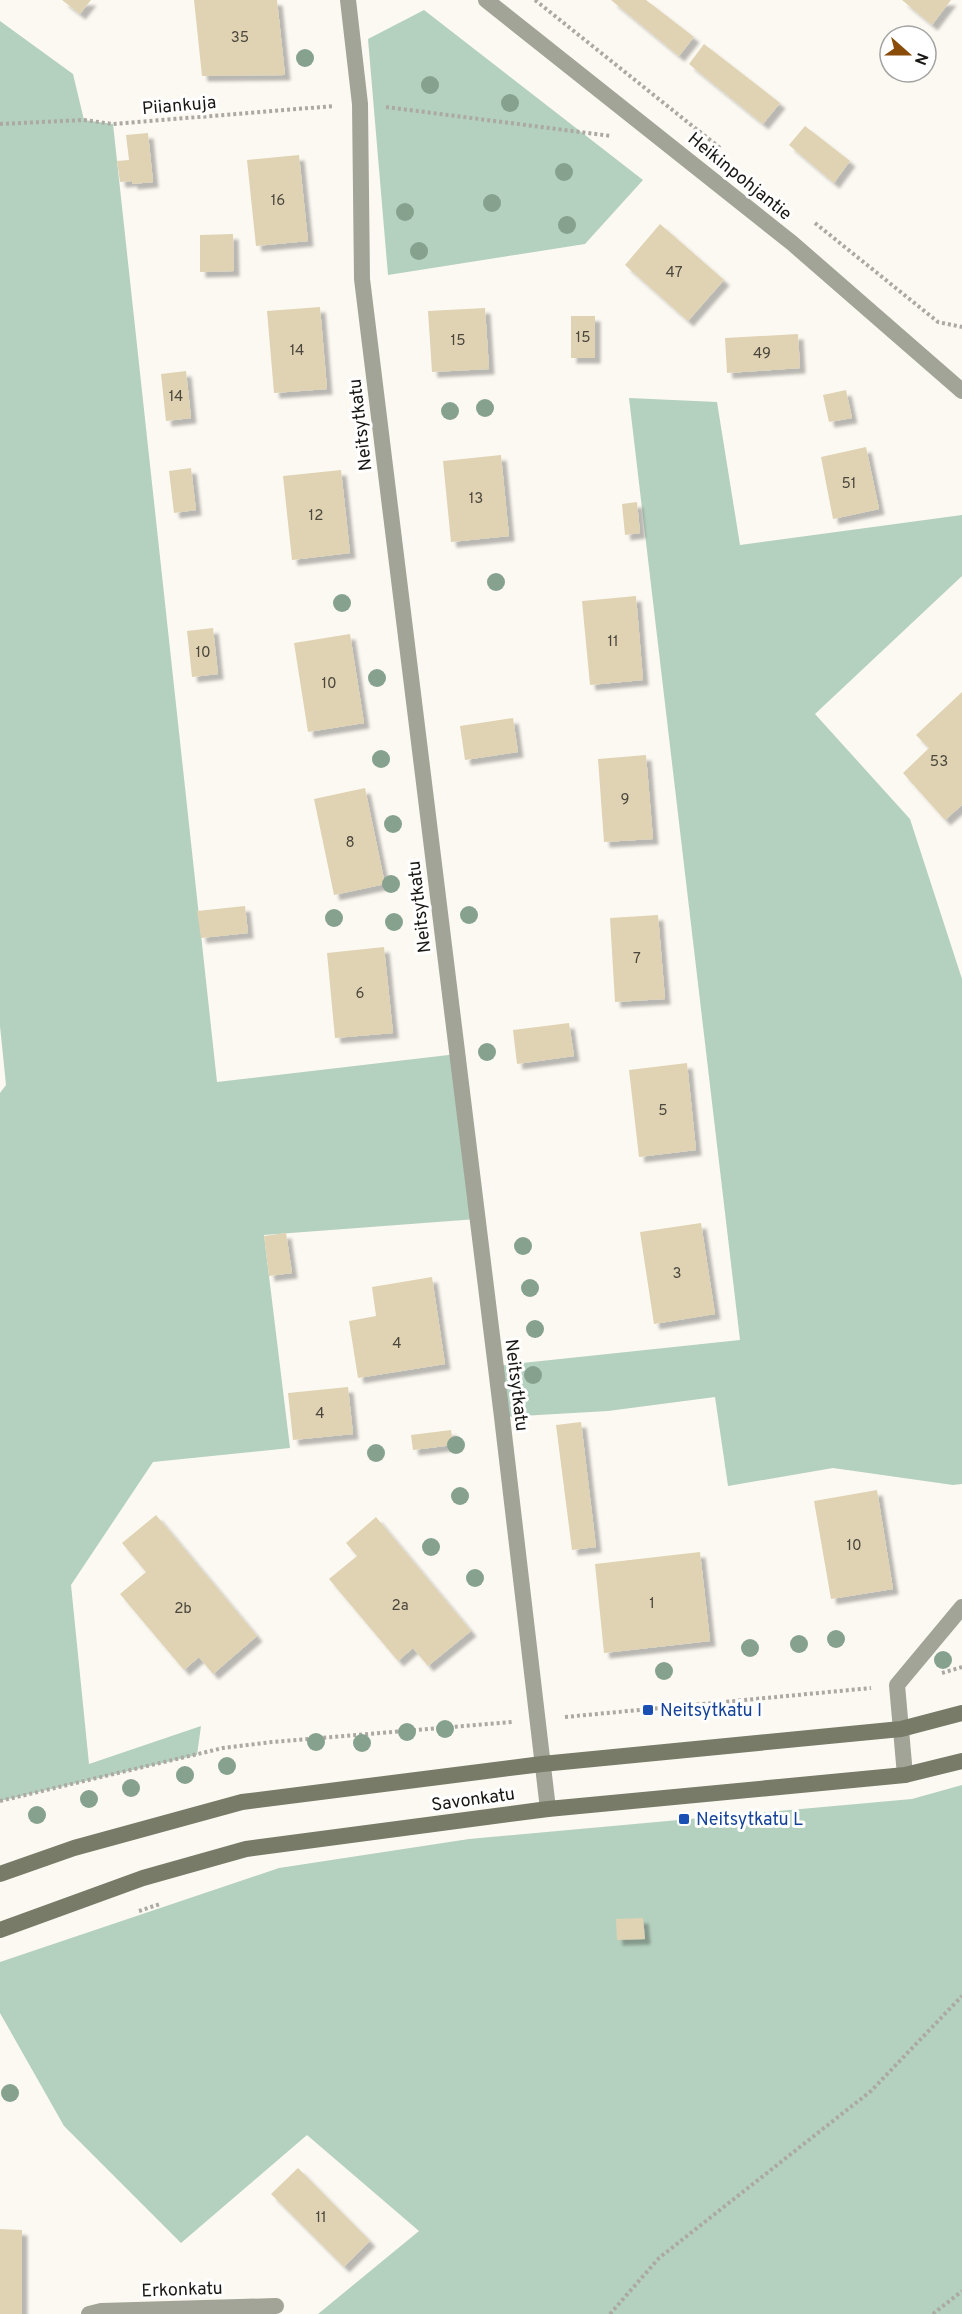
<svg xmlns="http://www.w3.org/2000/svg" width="962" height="2314" viewBox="0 0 962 2314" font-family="Overpass,sans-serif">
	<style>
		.green { fill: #b4d0be }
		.building { fill: #e0d3b3; filter: url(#shadow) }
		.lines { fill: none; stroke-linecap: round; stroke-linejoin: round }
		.path { stroke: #aca9a4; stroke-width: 4; stroke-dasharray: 3 3; stroke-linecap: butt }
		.service { stroke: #a1a496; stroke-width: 16 }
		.minor { stroke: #a1a496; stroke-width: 16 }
		.tertiary { stroke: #a1a496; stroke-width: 16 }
		.secondary { stroke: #777b67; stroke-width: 16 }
		.tree { fill: #86a28f }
		.transit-dot { fill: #1a4fb4; stroke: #fff; stroke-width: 2 }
		.labels { text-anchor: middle; stroke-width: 6; stroke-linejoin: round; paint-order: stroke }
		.number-label { font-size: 15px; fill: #4b473d }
		.street-label { font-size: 18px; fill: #191816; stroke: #fff }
		.transit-label { font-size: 18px; fill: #164399; stroke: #fff; text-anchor: start }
	</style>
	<defs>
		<filter id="shadow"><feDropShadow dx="5.5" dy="5.5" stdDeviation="1.5" flood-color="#0004"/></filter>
	</defs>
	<rect width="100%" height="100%" fill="#fcf9f2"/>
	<path class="green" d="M424 10 643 180 585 244 388 275 368 39Z
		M0 21 73 74 84 120 113 124 217 1082 457 1054 477 1219 264 1235 290 1448 153 1462 71 1585 89 1764 201 1726 197 1755 0 1801V1093L6 1085 0 1026Z
		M629 398 717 402 740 545 962 515V576L815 714 910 819 962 979V1484L953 1485 833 1468 728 1486 715 1397 608 1411 502 1417 495 1366 740 1340Z
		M962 1785V2314H318L419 2231 307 2135 181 2243 64 2126 0 2013V1962L279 1868 469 1839 912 1799Z"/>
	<path class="building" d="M62 0H91L80 14Z
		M194 0H277L285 75 202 76Z
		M611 0H646L694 37 679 56Z
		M902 0H951L932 25Z
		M704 44 780 103 763 124 689 64Z
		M805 126 850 161 834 183 789 145Z
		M148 133 153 182 132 184V181L120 182 117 161 129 160 126 135Z
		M299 155 308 241 256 246 247 160Z
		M660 224 724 280 688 321 625 265Z
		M233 234 234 271 200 272V235Z
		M320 307 327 389 274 393 267 311Z
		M485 308 489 369 432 372 428 311Z
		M571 316H595V358H571Z
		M798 334 800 368 727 373 725 338Z
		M186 371 191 418 166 421 161 374Z
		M846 390 852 418 829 422 823 395Z
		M866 447 879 509 833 519 821 457Z
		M501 455 509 536 451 542 443 461Z
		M191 468 196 510 174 513 169 471Z
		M341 470 350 553 292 560 283 476Z
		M637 502 640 533 625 535 622 504Z
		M636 596 643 680 590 685 582 601Z
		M213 628 218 674 192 677 187 631Z
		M350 634 364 723 308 732 294 643Z
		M962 692V805L945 820 903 773 929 748 916 735Z
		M513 718 518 752 465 760 460 726Z
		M646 755 653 839 604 842 598 759Z
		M365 788 385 884 334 895 314 799Z
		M245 906 248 933 201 938 197 911Z
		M658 915 665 999 615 1002 610 918Z
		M384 947 393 1033 335 1038 327 953Z
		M569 1023 574 1056 517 1064 513 1030Z
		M687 1063 696 1150 639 1157 629 1070Z
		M701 1223 715 1314 654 1324 640 1232Z
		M286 1233 292 1273 269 1276 264 1236Z
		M432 1277 445 1364 358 1378 349 1321 376 1316 372 1287Z
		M348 1387 353 1434 293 1440 288 1393Z
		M581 1422 596 1547 572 1550 556 1425Z
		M451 1430 453 1445 413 1450 411 1435Z
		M877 1490 893 1589 831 1599 814 1501Z
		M156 1515 257 1636 213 1674 199 1657 184 1670 120 1594 146 1572 122 1543Z
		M376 1517 471 1631 428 1666 413 1648 398 1661 329 1579 357 1556 346 1543Z
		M700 1552 710 1641 604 1653 595 1564Z
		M643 1918 645 1939 617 1940 616 1919Z
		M298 2168 370 2241 344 2267 271 2194Z
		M0 2229 22 2230V2314H0Z"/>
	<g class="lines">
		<path class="path" d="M535 0 720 148
			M386 107 611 136
			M0 124 84 120 113 124 334 106
			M815 223 938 322 962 327
			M942 1673 962 1667
			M565 1717 871 1688
			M0 1801 223 1748 272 1742 512 1722
			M139 1911 160 1904
			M610 2314 659 2258 871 2091 962 1996
			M933 2314 962 2291"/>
		<path class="service" d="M905 1775 897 1685 962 1607"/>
		<path class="minor" d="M348 0 360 104 362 279 502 1417 548 1809
			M89 2314 101 2311 276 2306"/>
		<path class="tertiary" d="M486 0 792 243 962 391"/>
		<path class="secondary" d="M0 1874 74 1848 242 1802 542 1764 901 1729 962 1713
			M0 1930 143 1878 246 1849 548 1809 905 1775 962 1761"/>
	</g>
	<g class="tree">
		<circle cx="305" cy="58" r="9"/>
		<circle cx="430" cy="85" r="9"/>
		<circle cx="510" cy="103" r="9"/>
		<circle cx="564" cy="172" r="9"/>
		<circle cx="492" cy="203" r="9"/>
		<circle cx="405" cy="212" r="9"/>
		<circle cx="567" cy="225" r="9"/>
		<circle cx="419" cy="251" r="9"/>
		<circle cx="485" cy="408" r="9"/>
		<circle cx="450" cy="411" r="9"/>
		<circle cx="496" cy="582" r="9"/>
		<circle cx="342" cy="603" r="9"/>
		<circle cx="377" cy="678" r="9"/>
		<circle cx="381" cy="759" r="9"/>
		<circle cx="393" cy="824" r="9"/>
		<circle cx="391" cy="884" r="9"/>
		<circle cx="469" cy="915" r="9"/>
		<circle cx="334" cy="918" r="9"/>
		<circle cx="394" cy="922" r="9"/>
		<circle cx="487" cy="1052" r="9"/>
		<circle cx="523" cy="1246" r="9"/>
		<circle cx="530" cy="1288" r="9"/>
		<circle cx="535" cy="1329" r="9"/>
		<circle cx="533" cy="1375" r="9"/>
		<circle cx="456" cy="1445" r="9"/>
		<circle cx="376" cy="1453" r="9"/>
		<circle cx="460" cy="1496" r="9"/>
		<circle cx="431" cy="1547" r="9"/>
		<circle cx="475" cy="1578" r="9"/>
		<circle cx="836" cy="1639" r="9"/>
		<circle cx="799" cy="1644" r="9"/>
		<circle cx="750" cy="1648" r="9"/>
		<circle cx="943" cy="1660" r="9"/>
		<circle cx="664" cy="1671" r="9"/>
		<circle cx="445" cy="1729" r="9"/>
		<circle cx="407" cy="1732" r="9"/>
		<circle cx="316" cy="1742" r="9"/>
		<circle cx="362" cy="1743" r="9"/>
		<circle cx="227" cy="1766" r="9"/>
		<circle cx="185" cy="1775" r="9"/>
		<circle cx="131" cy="1788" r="9"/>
		<circle cx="89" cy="1799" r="9"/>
		<circle cx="37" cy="1815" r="9"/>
		<circle cx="10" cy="2093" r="9"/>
	</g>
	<g class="transit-dot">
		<rect x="642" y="1704" width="12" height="12" rx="3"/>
		<rect x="678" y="1813" width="12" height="12" rx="3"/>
	</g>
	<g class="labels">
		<g class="number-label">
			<text x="240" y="42">35</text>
			<text x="278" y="205">16</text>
			<text x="674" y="277">47</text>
			<text x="583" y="342">15</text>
			<text x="458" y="345">15</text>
			<text x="297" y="355">14</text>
			<text x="762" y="358">49</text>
			<text x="176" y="401">14</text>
			<text x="849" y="488">51</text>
			<text x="476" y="503">13</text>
			<text x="316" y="520">12</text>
			<text x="613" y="646">11</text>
			<text x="203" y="657">10</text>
			<text x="329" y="688">10</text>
			<text x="939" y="766">53</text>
			<text x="625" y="804">9</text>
			<text x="350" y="847">8</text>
			<text x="637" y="963">7</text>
			<text x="360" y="998">6</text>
			<text x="663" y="1115">5</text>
			<text x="677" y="1278">3</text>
			<text x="397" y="1348">4</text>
			<text x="320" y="1418">4</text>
			<text x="854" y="1550">10</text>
			<text x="652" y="1608">1</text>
			<text x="400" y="1610">2a</text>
			<text x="183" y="1613">2b</text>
			<text x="321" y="2222">11</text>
		</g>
		<g class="street-label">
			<text transform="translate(179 105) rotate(-5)" y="6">Piiankuja</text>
			<text transform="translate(740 176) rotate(39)" y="6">Heikinpohjantie</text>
			<text transform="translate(360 425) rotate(-97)" y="6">Neitsytkatu</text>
			<text transform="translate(419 907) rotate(-97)" y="6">Neitsytkatu</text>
			<text transform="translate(517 1385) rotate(83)" y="6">Neitsytkatu</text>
			<text transform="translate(473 1799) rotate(-8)" y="6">Savonkatu</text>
			<text transform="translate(182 2289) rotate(-2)" y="6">Erkonkatu</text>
		</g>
		<g class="transit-label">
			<text x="660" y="1716">Neitsytkatu I</text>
			<text x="696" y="1825">Neitsytkatu L</text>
		</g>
	</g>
	<g transform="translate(908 54) rotate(111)"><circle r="28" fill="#ffffff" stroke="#a3a3a2" stroke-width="1.5"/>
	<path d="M0-4.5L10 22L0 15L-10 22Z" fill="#894d09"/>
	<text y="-9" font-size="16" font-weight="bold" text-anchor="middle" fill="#191816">N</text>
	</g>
</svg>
